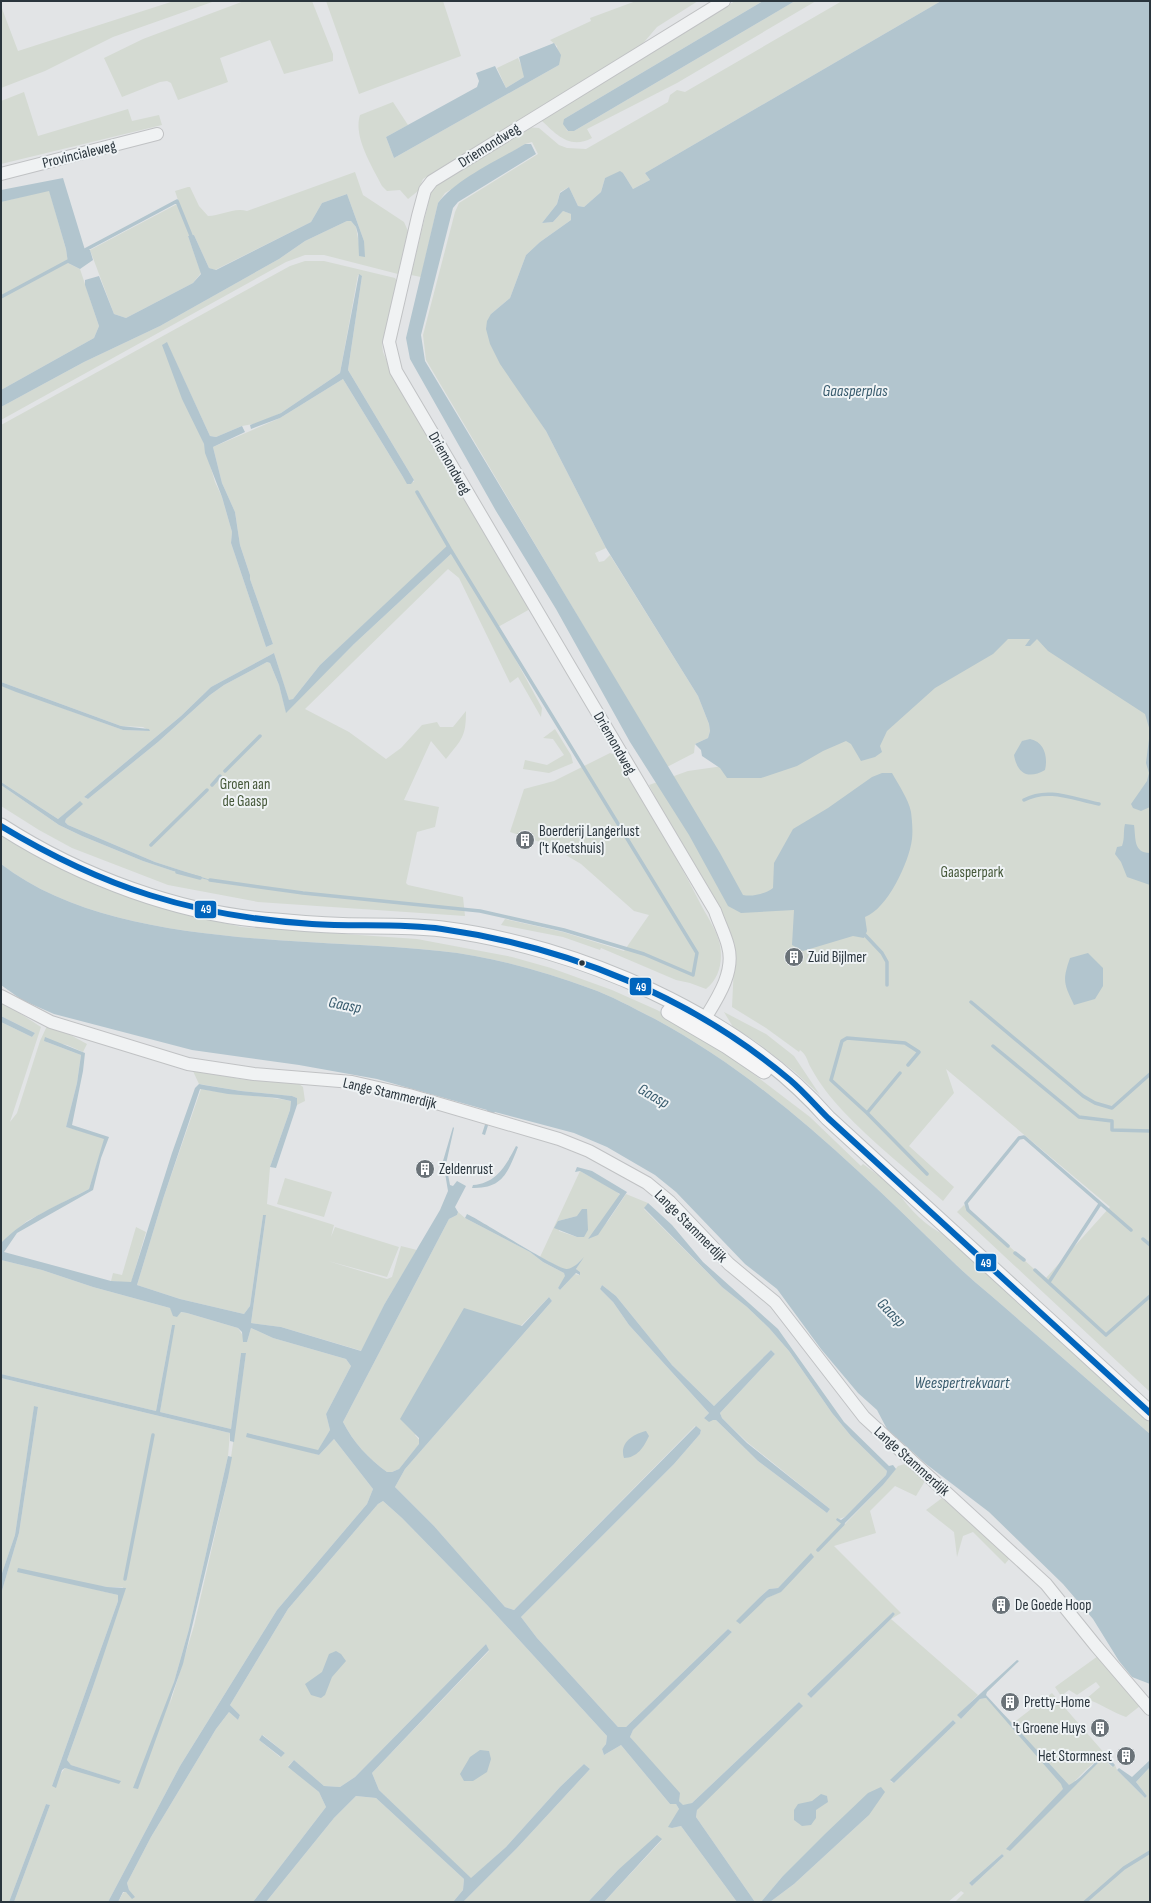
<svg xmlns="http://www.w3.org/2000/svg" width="1151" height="1903" viewBox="0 0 1151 1903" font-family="'Sofia Sans Condensed',sans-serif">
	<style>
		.green { fill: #d4dad2; fill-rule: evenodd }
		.water { fill: #b2c5ce }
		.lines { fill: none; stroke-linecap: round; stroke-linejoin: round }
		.stream { stroke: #b2c5ce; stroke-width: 3.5 }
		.minor-casing { stroke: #c0c2c4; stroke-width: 14 }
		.major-casing { stroke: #bec1c3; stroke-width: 17 }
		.minor { stroke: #f0f2f3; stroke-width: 12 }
		.major { stroke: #f5f5f6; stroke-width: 15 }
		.bus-1-casing { stroke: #eff3f5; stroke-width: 9 }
		.bus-1 { stroke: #0065bd; stroke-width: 6 }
		.bus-dot { fill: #2a353d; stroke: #eff3f5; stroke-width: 1.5 }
		.labels { text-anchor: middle; stroke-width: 4; stroke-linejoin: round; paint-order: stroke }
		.street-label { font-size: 15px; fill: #2a353d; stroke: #eff3f5 }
		.park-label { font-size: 15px; fill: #455839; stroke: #eff3f5 }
		.poi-label { font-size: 15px; fill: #2a353d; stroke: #eff3f5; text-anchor: start }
		.water-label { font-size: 16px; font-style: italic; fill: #385b6d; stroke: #eff3f5 }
		.line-badge { stroke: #eff3f5; stroke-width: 1.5 }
		.badge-label { font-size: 11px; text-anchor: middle; font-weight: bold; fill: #fff }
	</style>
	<rect width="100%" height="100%" fill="#e2e4e6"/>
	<path class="green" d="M174 1H215L113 37 45 71 1 88V61L2 60 1 6 18 51Z
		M244 1H312L333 54V61L284 74 270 40 220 58 228 82 178 100 171 83 167 81 160 82 122 97 104 58 143 39Z
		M326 1H443L461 56 359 94Z
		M636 1H698L657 27 639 48 423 179 418 191 408 199 400 190 387 191 382 186C372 166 353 137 360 115L393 102 408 125 386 137 394 158 559 65 557 46 550 40 591 21 590 18Z
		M735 1H763L564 119 567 131H574L795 1H816L677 83 587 129 592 138C569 150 556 134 540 119L572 101Z
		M842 1H941L645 173 650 180 633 189 623 173 605 178 601 192 584 207 578 206 569 187 560 192 557 204 542 223 553 222 563 211 571 214V220L540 242 526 255 510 298 491 314 523 395 546 431 606 548 595 553 599 562 604 561 610 555 698 696 709 724 710 731 708 738 695 744 694 753 667 767 426 360 423 335 455 212 459 203 538 154 532 142 525 144 445 193 438 203 421 277 411 275 432 188 526 127 539 128 559 145 567 148 586 149 668 102 670 95 677 90 685 92Z
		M518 58 525 74 524 77 506 88 497 68Z
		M24 92 38 136 128 109 132 121 159 115 162 125 1 164V101Z
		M355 172 363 195 404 222 408 231 398 274 324 255H305L286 262 1 420V407L84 362 160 326 279 259 305 241 347 221H351L356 227 359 244 364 241 347 194 322 203 311 222 215 270 209 268 194 235 188 236 201 273 193 283 126 318 114 314 90 250 179 203 175 191 188 187H190L199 206 208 216C221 216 234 207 247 211Z
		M49 190 66 249 68 263 80 269 99 326 94 338 1 390V202Z
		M305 261H324L395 278 397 281 382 344 383 352 391 371 530 609 498 627 542 708 541 717 518 677 510 683 459 578 448 569 305 709 349 732 386 759 401 748 422 725 437 722 440 727H453L466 711C466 737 462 739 446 759L431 741 404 800 439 807 435 827 417 832 406 883 408 885 463 897 465 916 258 902 168 885 72 848 39 830 1 806V785L59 825 82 836 143 861 173 871 213 881 155 862 68 825 65 822 66 819 82 804 80 802 58 819 1 782V686L123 730 150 731 143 727 121 726 1 682V425L290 266ZM358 275 362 276 348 370 414 480V482L403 477 343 379 280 418 213 447 222 483 235 512 240 545 250 575V579L273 644 266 647 231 543 232 532 222 497 215 482 204 444 167 343 210 436 216 437 242 426 258 423 281 413 340 373ZM449 545 452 553 354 644 286 712 279 685 270 663 267 662 224 685 210 695 158 742 88 799 84 797 181 716 211 687 274 653 289 701 293 699 320 665Z
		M1005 630 1044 631 1150 706V1392L957 1212 964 1205 1045 1279 1110 1207 946 1069 954 1093 909 1146 954 1187 943 1201C909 1171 873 1143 842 1110 831 1098 819 1083 811 1068 807 1061 807 1055 800 1050L799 1052 766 1028 732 1007 735 945 726 921 684 854 649 785 688 771 723 766Z
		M555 729 571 755 573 763 549 773 523 769 525 760 547 765 564 755 553 739 543 738Z
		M610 753 616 755C644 804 674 851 699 901 706 915 717 930 720 945 723 962 719 979 706 989L690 983 676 980 601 948 600 950 563 937 501 925 505 919 563 932 624 951 649 915 634 911 581 864 549 845 510 832 524 789 554 781Z
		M1 834 46 861 81 878 119 893 196 917 242 927 417 939 512 957 551 968 612 990 657 1010 701 1034 810 1117 861 1166 863 1164 899 1191 898 1193C911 1210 925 1226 945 1235L1150 1419V1434C1106 1396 1063 1358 1019 1320 996 1299 971 1280 949 1258 858 1170 768 1080 655 1019 633 1008 612 996 589 988 542 971 490 956 440 951 307 937 111 949 1 864Z
		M1 1001 41 1027 10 1122 17 1113 40 1041 47 1026 52 1025 87 1044 83 1052 67 1045 44 1041 81 1055 77 1083 66 1127 105 1138 89 1189 27 1221 1 1243V1022L32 1037 35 1033 1 1016Z
		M724 1012 766 1034 794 1056 820 1095 795 1072 758 1043 733 1027Z
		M192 1069 240 1079 298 1083 303 1087 305 1101 297 1105V1098L292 1096 241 1091 199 1084Z
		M201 1089C231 1095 261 1095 291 1101L290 1110 270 1167 267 1204 334 1225 331 1237 335 1227 399 1247 387 1277 328 1261 387 1279 392 1277 401 1246 417 1250 384 1305 362 1351 281 1327 251 1323 266 1215H263L250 1306 244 1314 180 1299 137 1285 163 1199Z
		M580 1171 616 1191 620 1195 589 1239 608 1221 626 1194 648 1203 644 1209 722 1287 747 1307 769 1328 789 1351 832 1413 851 1436 887 1471 886 1475 845 1517 836 1520 844 1525 883 1485 898 1466 908 1463 925 1481 916 1496 895 1486 870 1511 876 1533 834 1546 901 1613 891 1619 978 1695 958 1715 961 1719 980 1699 986 1698 1013 1723 1052 1693 1106 1755C1094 1761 1085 1771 1075 1781L1077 1784 1090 1769 1104 1759 1112 1767 1115 1765 1117 1770 1145 1798 1147 1796 1136 1782 1150 1767V1902H955L964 1893 961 1891 948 1902H770L794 1884 869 1815 782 1877 761 1902H755L696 1817 697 1809 802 1706 799 1702 692 1803 683 1806 630 1737 633 1730 732 1632 728 1629 626 1727H618L537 1638 521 1617 674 1464 700 1434 701 1430 695 1426 514 1610 505 1607 434 1526 395 1487 405 1469 552 1301 549 1297 415 1435 421 1442 399 1469 392 1472H387C369 1459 353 1442 343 1422L449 1219 457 1215 458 1212 465 1218 530 1252 543 1262 564 1273 566 1276 558 1288 560 1290 575 1274 579 1275 580 1272 576 1269 582 1259 573 1268 565 1270 540 1257ZM577 1216 584 1237H577L559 1231 558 1221ZM602 1285 616 1296 672 1365 714 1406 771 1350 775 1354 720 1413 722 1418 747 1442 830 1509 827 1513 758 1461 716 1420 704 1418 709 1413 629 1325 613 1302 600 1289ZM811 1554 781 1591 767 1598 737 1621 760 1597 769 1589 778 1588ZM893 1612 895 1614 891 1619 811 1698 807 1694ZM953 1720 956 1723 894 1783 890 1781ZM1002 1854 1004 1856 972 1886 969 1883Z
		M285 1178 332 1192 324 1217 277 1204Z
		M136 1227 146 1232 131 1283 111 1281 113 1273 122 1275Z
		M1 1260 42 1270 93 1287 170 1308 172 1311 187 1313 238 1328 247 1342 251 1328 273 1338 346 1359 351 1366 326 1414 330 1430 318 1451 247 1433 319 1455 334 1439 373 1489 367 1504 277 1610 180 1766 108 1902H14L50 1805 46 1804 9 1902H1V1594L19 1533 38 1407H34L15 1535 1 1576V1378L230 1433 228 1456 189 1629 174 1682 170 1704 194 1626 228 1478 246 1353H241L231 1429 160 1412 174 1325H172L156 1411 1 1374ZM52 1579 107 1587H123L93 1687 67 1760 71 1765 120 1781 65 1768 52 1786 118 1601V1595Z
		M942 1498 1010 1558 1005 1564 973 1532 963 1536 957 1557 954 1532 926 1510Z
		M383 1501 402 1518 488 1606 607 1736 606 1744 602 1749 604 1755 621 1745 670 1804H676L679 1809 672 1828 681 1826 737 1902H604L662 1840 618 1870 588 1902H463L518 1847 590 1769 584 1764 560 1787 506 1847 471 1879 379 1790 372 1773 489 1651 486 1644 355 1777 340 1787 324 1786 294 1760 288 1766 319 1792 326 1807 253 1902H118L123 1893 129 1890 127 1883 151 1837 216 1729 229 1712 238 1720 240 1715 230 1705 288 1609 378 1504ZM263 1735 285 1753 280 1757 259 1740Z
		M1098 1656 1140 1706 1126 1717C1112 1712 1100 1703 1086 1699L1100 1687 1096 1682 1077 1695 1069 1690 1061 1696 1055 1687Z
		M356 1796 376 1798 464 1879 463 1890 453 1902H266L334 1818Z"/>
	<path class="water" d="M763 1H795L574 131H568L563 124 564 119Z
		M941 1H1150V807L1141 811 1133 808 1131 804 1147 781 1149 773 1146 763 1150 731 1145 714 1048 651 1037 639 1030 646H1025L1030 639H1008L993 654 935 688 887 731 880 746 882 752 875 757 861 761 851 744 846 741 823 751 797 766 761 778H727L720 768 702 756 701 750 695 744 708 738 710 731 709 724 698 696 606 548 546 431 500 364 490 344 486 329 487 321 491 314 510 298 526 255 540 242 571 220V214L563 211 553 222 542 223 557 204 560 193 569 187 578 206 584 207 601 192 605 178 620 171 623 173 633 189 650 180 645 173Z
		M554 43 561 55 559 65 394 158 386 137 477 87 479 81 476 73 495 66 506 88 524 77 519 57Z
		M525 144H531L536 154 458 202 453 208 421 335 425 361 720 853 743 895C752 897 765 894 773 888L774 863 793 829 828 808 872 777 882 773H892C899 786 908 798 911 812 912 820 913 831 912 839 909 863 887 909 865 917L867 931 864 938 853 936 803 951 792 945 794 910 741 913 728 906 689 835 630 742 556 609 496 511 410 359 406 338 438 203C455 180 500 159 525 144Z
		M63 178 85 250H90L93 260 80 269 68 263 66 249 49 191 1 202V190Z
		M347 194 364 241 365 257 359 256 358 234 356 227 351 221H347L305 241 279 259 160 326 84 362 1 407V390L94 338 99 326 85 285V280L99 276 114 314 126 318 193 283 201 274 188 236 194 235 209 268 216 270 311 222 322 203Z
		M359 274 362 276 348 370 414 480 411 484H407L403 477 343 379 280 418 251 429 250 425 281 413 340 373Z
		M167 342 210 436 216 437 242 426 245 432 213 447 222 483 235 512 240 545 250 575V579L273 644 266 647 231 543 232 532 222 497 205 453 204 444 182 399 162 345Z
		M449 544 452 553 354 644 286 713 279 685 270 663 267 662 224 685 210 695 158 742 88 799 84 797 181 716 211 687 274 653 289 700 293 699 320 665Z
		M1 682 121 726 149 729 150 731 123 730 16 692 1 686Z
		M1030 739C1045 742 1048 758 1045 770 1028 780 1017 773 1014 755L1022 741Z
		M1 782 58 819 80 801 83 804 66 819 65 822 68 825 155 862 220 883 173 871 143 861 82 836 59 825 1 785Z
		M1125 824 1134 825C1136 838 1133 853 1150 853V885L1127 877 1121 862 1115 854 1117 847 1122 846C1125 838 1123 832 1125 824Z
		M1 864C111 949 307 937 440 951 490 956 542 971 589 988 612 996 633 1008 655 1019 768 1080 858 1170 949 1258 971 1280 996 1299 1019 1320 1063 1358 1106 1396 1150 1434V1684L1132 1677 1119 1661 1093 1619 1063 1584 989 1512 926 1464 887 1429 877 1410 858 1393 821 1349 777 1289 745 1264 676 1192 655 1175 607 1147 574 1133 495 1112 491 1116 485 1135 482 1134 488 1115 487 1110 377 1079 299 1065 192 1050 54 1014 22 1000 1 985Z
		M1088 953 1103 968V986L1095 999 1074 1005C1064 984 1062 981 1070 958Z
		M1 1016 35 1033 32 1037 1 1022Z
		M45 1037 85 1053 83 1071 72 1125 109 1137 101 1158 93 1190 17 1233 4 1252 111 1281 131 1282 172 1153 195 1088 199 1084 204 1085 241 1091 292 1096 297 1098V1105L276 1168 270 1167 290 1110 291 1101 277 1098 228 1094 200 1089 163 1199 137 1285 180 1299 244 1314 250 1306 263 1215H266L251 1323 281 1327 361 1351 384 1305 440 1210 448 1191 443 1161 453 1127 454 1128 446 1164 450 1185 453 1186 457 1181 466 1186 455 1207 458 1212 457 1215 449 1219 343 1422C353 1442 369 1459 387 1472H392L399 1469 419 1444V1438L400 1419 464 1308 522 1326 549 1297 552 1301 405 1469 395 1487 434 1526 505 1607 514 1610 696 1426 701 1430 700 1434 674 1464 521 1617 537 1638 618 1727H626L728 1629 732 1632 633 1730 630 1737 680 1793 679 1801 683 1805 692 1803 799 1702 803 1706 697 1810 696 1817 755 1902H737L681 1826 672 1828 668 1827 679 1809 676 1804H670L621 1745 604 1755 602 1749 606 1744 607 1736 488 1606 402 1518 383 1501 378 1504 288 1609 230 1705 240 1715 238 1720 229 1712 216 1729 151 1837 127 1883 129 1890 135 1897 132 1899 126 1892H123L118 1902H108L180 1766 277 1610 367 1504 373 1489 334 1439 319 1455 246 1437 247 1433 318 1450 330 1430 326 1414 351 1366 346 1359 273 1338 251 1328 247 1342H243L242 1332 238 1328 187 1313 181 1312 177 1317 173 1316 170 1308 93 1287 42 1270 1 1260V1243C25 1218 59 1205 89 1189L104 1139 66 1127 77 1083 81 1055 44 1041Z
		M516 1146 518 1147C508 1172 503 1189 472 1188L473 1185C497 1183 506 1165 516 1146Z
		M577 1167 592 1171 627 1192 598 1235 588 1239 620 1194 580 1171 575 1172Z
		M648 1203 672 1225 703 1262 778 1329 844 1422 889 1466 893 1465 896 1469 883 1485 843 1525 836 1520 837 1518 841 1520 845 1517 886 1475 887 1471 851 1436 832 1413 789 1351 769 1328 747 1307 722 1287 644 1208Z
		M582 1209H587L588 1230 584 1237H577L554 1228 558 1221 577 1216Z
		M467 1214C482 1221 560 1271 567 1269 574 1268 578 1263 584 1257L576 1269 580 1272V1275L576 1273 560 1290 558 1288 565 1276 564 1273 543 1262 530 1252 465 1218Z
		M602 1285 616 1296 672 1365 714 1406 771 1350 775 1354 720 1413 722 1418 747 1443 830 1509 827 1513 758 1461 716 1420H713L709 1422 704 1418 709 1413 629 1325 613 1302 600 1289Z
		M172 1325H175L160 1412 231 1429 241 1353H246L234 1442 230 1441V1433L1 1378V1374L156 1411Z
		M34 1406 38 1407 19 1533 1 1594V1576L15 1535Z
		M646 1431 649 1436C644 1447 637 1458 624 1458 619 1443 633 1434 646 1431Z
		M228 1456 232 1457 228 1478 183 1664 138 1789 133 1788 174 1682 189 1629Z
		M811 1553 814 1557 781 1592 767 1598 740 1624 736 1621 760 1597 769 1589 778 1588Z
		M18 1568 107 1587 126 1588 93 1687 67 1760 71 1765 121 1781 119 1784 65 1768 62 1770 56 1788 52 1786 118 1601V1595L17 1572Z
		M893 1612 895 1614 891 1619 811 1698 807 1694Z
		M486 1644 489 1650 372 1773 379 1790 471 1878 506 1847 560 1787 584 1764 590 1769 518 1847 463 1902H453L463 1890 464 1879 376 1798 356 1796 334 1818 266 1902H253L326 1807 319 1792 288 1767 294 1760 324 1786 340 1787 355 1777Z
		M336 1651 341 1654 346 1661 332 1677 325 1695 321 1698 311 1695 305 1684 322 1672 329 1654Z
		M1017 1660 1019 1661 987 1692 986 1695 1069 1785C1083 1778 1092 1762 1106 1755L1115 1765 1113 1767 1104 1759 1101 1760 1010 1851 1006 1849 1063 1789 1061 1784 986 1698 980 1699 961 1719 957 1715Z
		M953 1720 956 1723 894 1783 890 1780Z
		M262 1735 285 1753 281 1757 259 1740Z
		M480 1750 489 1751 491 1759 487 1772 473 1781H464L460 1774 470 1757Z
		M1150 1760V1767L1136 1782 1147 1796 1145 1798 1117 1770 1119 1768 1132 1777Z
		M881 1787 885 1792 869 1815 794 1884 770 1902H761L782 1877 825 1834 868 1793Z
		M821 1794 827 1796 828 1802 816 1810V1818L811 1825 802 1826 794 1820V1810L798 1804 812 1801Z
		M46 1804 50 1805 14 1902H9Z
		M657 1835 662 1839 604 1902H588L618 1870Z
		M1002 1854 1004 1856 972 1886 969 1883Z"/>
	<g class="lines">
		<path class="stream" d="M85 250 177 201 192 238
			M1 297 68 261
			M225 771 260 736
			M212 785 220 776
			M1024 800C1048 787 1073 799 1099 804
			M151 845 207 790
			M177 872 200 878
			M210 880 303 893 480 911 564 930 644 954 693 975 697 953 450 549 417 492
			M865 935 882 953 887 962V985
			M971 1002 1083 1096 1095 1103 1112 1108 1150 1074
			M993 1046 1079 1117 1112 1121V1130L1150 1131
			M908 1065 919 1052 905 1043 847 1038 842 1041 831 1080 867 1113 927 1174
			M867 1113 900 1073
			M1143 1239 1150 1245
			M1008 1246 968 1210 966 1203 1019 1138 1024 1137 1131 1230
			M1015 1253 1024 1260
			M1035 1270 1106 1335 1150 1296
			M1049 1282 1100 1204
			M818 1550 843 1524
			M125 1579 153 1435
			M1085 1902 1124 1868 1150 1852"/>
		<g class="minor-casing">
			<path id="minor" d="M1 174 157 134
				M1 996 51 1022 188 1064 254 1074 352 1082 409 1095 559 1139 589 1151 647 1183 670 1202 729 1264 775 1302 864 1417 1046 1584 1096 1646 1150 1709
				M701 1025C714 1003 736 974 728 946 725 934 719 923 715 911 608 731 502 552 396 371L389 342 418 216 425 190 432 181 724 1"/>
		</g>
		<g class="major-casing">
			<path id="major" d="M1 826C80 877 181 915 276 921 307 924 339 926 370 926 396 926 417 926 442 929 577 946 738 1015 828 1118L1150 1413
				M669 1012 727 1046 764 1071"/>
		</g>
		<use href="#minor" class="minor"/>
		<use href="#major" class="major"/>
		<g class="bus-1-casing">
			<path id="bus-1" d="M1 826C104 888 192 916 312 924 355 927 399 923 442 929 568 947 692 997 790 1080 803 1091 815 1105 828 1118L1150 1413"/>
		</g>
		<use href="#bus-1" class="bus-1"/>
	</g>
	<defs>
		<g id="building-disc" transform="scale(1)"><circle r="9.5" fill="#6a7278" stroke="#eff3f5"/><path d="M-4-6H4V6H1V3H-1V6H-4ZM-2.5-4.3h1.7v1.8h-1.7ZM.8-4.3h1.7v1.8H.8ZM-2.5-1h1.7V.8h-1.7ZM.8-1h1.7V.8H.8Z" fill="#fff"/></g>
	</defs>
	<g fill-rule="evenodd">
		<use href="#building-disc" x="525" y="840"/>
		<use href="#building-disc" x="794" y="957"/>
		<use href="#building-disc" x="425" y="1169"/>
		<use href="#building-disc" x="1001" y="1605"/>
		<use href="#building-disc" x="1010" y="1702"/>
		<use href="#building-disc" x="1100" y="1728"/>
		<use href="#building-disc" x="1126" y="1756"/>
	</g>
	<circle class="bus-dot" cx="582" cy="963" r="3.5"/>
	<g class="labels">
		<g class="street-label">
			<text transform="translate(489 145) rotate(-32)" y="5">Driemondweg</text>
			<text transform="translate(79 154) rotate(-14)" y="5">Provincialeweg</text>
			<text transform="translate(450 463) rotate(60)" y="5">Driemondweg</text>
			<text transform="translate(615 743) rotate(60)" y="5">Driemondweg</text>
			<text transform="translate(390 1093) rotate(13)" y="5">Lange Stammerdijk</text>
			<text transform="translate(691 1226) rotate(45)" y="5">Lange Stammerdijk</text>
			<text transform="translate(912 1461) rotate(42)" y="5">Lange Stammerdijk</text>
		</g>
		<g class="park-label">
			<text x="245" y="789">Groen aan<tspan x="245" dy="17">de Gaasp</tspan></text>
			<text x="972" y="877">Gaasperpark</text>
		</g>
		<g class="poi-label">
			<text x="539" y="836">Boerderij Langerlust<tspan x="539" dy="17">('t Koetshuis)</tspan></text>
			<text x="808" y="962">Zuid Bijlmer</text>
			<text x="439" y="1174">Zeldenrust</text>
			<text x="1015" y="1610">De Goede Hoop</text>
			<text x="1024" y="1707">Pretty-Home</text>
			<text x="1086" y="1733" text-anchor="end">'t Groene Huys</text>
			<text x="1112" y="1761" text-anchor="end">Het Stormnest</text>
		</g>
		<g class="water-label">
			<text x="855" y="396">Gaasperplas</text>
			<text transform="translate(345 1004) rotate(11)" y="6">Gaasp</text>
			<text transform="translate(654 1095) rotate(30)" y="6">Gaasp</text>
			<text transform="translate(892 1312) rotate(46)" y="6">Gaasp</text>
			<text x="962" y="1388">Weespertrekvaart</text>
		</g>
	</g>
	<g class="line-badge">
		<rect x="194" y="900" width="23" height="19" rx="4" fill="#0065bd"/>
		<rect x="629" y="977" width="23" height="19" rx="4" fill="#0065bd"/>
		<rect x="975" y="1253" width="22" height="19" rx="4" fill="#0065bd"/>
	</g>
	<g class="badge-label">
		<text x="206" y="913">49</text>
		<text x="641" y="991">49</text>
		<text x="986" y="1267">49</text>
	</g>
	<rect width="1151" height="1903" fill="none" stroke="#2a353d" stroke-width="4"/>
</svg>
